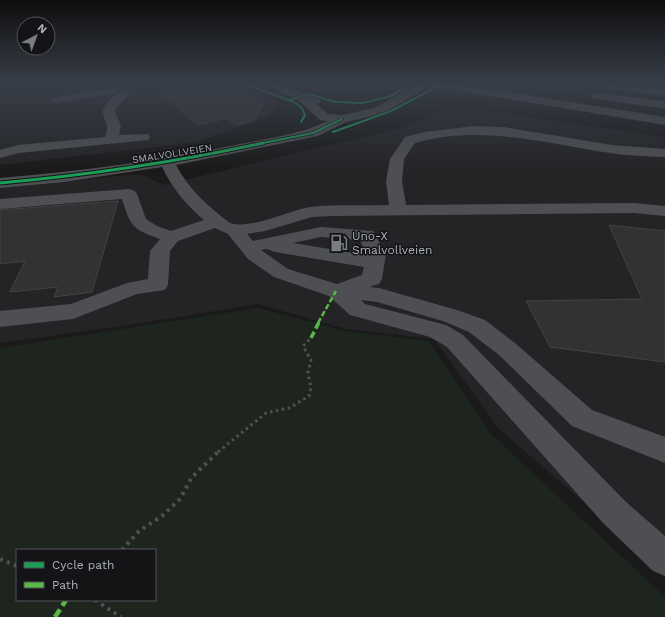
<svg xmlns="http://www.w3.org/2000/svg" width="665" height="617" viewBox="0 0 665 617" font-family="'Work Sans',sans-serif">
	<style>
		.built { fill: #242426 }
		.green { fill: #1e251e; fill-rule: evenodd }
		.building { fill: #323232; stroke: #424346 }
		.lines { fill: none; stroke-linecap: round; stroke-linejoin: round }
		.path-far1 { stroke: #505155; stroke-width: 3; stroke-dasharray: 2.5 3.5; stroke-linecap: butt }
		.path { stroke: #505155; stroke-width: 4; stroke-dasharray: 3 4.5; stroke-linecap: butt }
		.minor { fill: #4e4f53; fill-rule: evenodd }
		.highway { fill: #4c4c4f; fill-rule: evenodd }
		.quiet-far2 { stroke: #58b947; stroke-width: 2.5; stroke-dasharray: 5.5 2.5; stroke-linecap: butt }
		.quiet-far1 { stroke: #58b947; stroke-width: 3.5; stroke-dasharray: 7 3.5; stroke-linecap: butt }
		.quiet { stroke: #58b947; stroke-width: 4.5; stroke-dasharray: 9 4.5; stroke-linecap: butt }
		.cycleway-far1-casing { stroke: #141416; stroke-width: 3.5 }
		.cycleway-casing { stroke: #141416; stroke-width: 5 }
		.cycleway-far1 { stroke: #1a9f57; stroke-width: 2 }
		.cycleway { stroke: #1a9f57; stroke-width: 3 }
		.labels { text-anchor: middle; stroke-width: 3; stroke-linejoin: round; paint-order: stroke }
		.far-street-label { font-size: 10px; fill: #abb1bb; stroke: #141416 }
		.poi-label { font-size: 12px; fill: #abb1bb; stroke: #141416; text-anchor: start }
	</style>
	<rect width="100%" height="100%" fill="#1a1a1a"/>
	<path class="built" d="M0 83H228L280 102 269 116 198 142 0 165Z
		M462 108 665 137V573L499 429 434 339 346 329 258 304 136 324 0 343V188L127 175H144L163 185 406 127 446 109Z"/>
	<path class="green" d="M258 308 344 331 429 341 490 433 665 597V617H0V348ZM17 550H155V600H17Z"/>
	<path class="building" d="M160 83H211L245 96 263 105 254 121 235 125 227 118 198 125 161 92 168 90Z
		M118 201 92 292 54 297 58 287 10 292 25 261 0 264V210Z
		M609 225 665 231V362L550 347 526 301 642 299Z"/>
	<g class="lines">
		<path class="path-far1" d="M218 452 266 413 289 408 309 396 311 388 308 373 311 360 303 346 311 338"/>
		<path class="path" d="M122 550 139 531 162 516 180 499 192 477 219 451
			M0 559 17 566
			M95 600 121 617"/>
		<path class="minor" d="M262 83C283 83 299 93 320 99L322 101 316 104 328 114 342 115 374 108 420 83H434L382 114 346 122 318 136 176 165C189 190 209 207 230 223 252 230 289 210 311 207 337 204 363 206 389 205L386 181 390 159 405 137 424 132 474 126 504 127 612 145 665 149V157C647 156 628 156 610 153 545 143 480 124 415 143L404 159 402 181 406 205 634 203 665 206V216L634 213 333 216 312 217 265 231 247 234 253 241 321 227 373 231 386 254 382 279 379 284 369 287 379 288 457 310 485 320 515 343 592 410 665 437V463L572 426 499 355 469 332 443 321 377 302 361 300 365 304 446 325 463 335 626 502 665 536V576L653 571 604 524 447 347 430 337 350 315 329 296 274 277 248 259 228 234 215 228 178 241 170 251 168 285 165 290 137 294 73 319 0 327V311L71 304 127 283 148 279 150 251 160 239C132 229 131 227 122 199L0 209V199L129 189 135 191 137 194 146 219 157 226 171 231 204 220C187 206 172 188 162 167L64 182 0 188V178C80 171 161 161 240 144 270 138 300 134 328 121L320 120 298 100ZM321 237 360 240 366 255 293 243ZM267 249 275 252 364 267 362 275 337 284 288 269 261 250Z
			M590 83H620L665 90V96L595 86Z
			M112 88 116 89 118 91 116 93 56 103 50 100 56 97Z
			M124 91 130 94 116 108 115 112 121 126 119 135 148 134 150 137 148 140 19 153 0 158V150L18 145 105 137C110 123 105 124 103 113 102 104 117 92 124 91Z"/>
		<path class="highway" d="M425 83H452L665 117V125L430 86Z
			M597 93 665 101V109L593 98 591 96 593 94Z"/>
		<path class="quiet-far2" d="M318 323 336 291"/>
		<path class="quiet-far1" d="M311 338 319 322"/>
		<path class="quiet" d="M55 617 66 600"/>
		<g class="cycleway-far1-casing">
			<path id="cycleway-far1" d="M242 83 294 102 301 107 305 115 301 122
				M595 83 665 84
				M289 100 308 94 336 102 362 103 388 97 415 83
				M333 132 391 111 444 83
				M258 144 313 133 342 119"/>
		</g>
		<g class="cycleway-casing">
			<path id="cycleway" d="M0 183C89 175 176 162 263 143"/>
		</g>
		<use href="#cycleway-far1" class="cycleway-far1"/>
		<use href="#cycleway" class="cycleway"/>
	</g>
	<linearGradient id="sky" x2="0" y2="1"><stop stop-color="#0e0e0e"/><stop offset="0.49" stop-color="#383e49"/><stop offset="1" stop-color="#383e49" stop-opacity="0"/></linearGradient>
	<rect width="665" height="170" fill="url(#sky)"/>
	<defs>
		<g id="fuel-bare" transform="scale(1.38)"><path d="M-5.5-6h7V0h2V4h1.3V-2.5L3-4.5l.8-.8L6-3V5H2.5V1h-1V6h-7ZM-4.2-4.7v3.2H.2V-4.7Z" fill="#787c83" stroke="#141416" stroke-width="2.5" paint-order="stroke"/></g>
	</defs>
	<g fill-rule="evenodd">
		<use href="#fuel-bare" x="339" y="243"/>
	</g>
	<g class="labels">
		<g class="far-street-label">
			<text transform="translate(172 153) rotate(-9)" y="4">SMALVOLLVEIEN</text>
		</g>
		<g class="poi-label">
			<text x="352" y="240">Uno-X<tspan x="352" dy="14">Smalvollveien</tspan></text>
		</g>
	</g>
	<rect x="16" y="549" width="140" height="52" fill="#141416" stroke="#505358"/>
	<rect x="24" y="562" width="20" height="6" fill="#1a9f57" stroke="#505358"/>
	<text x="52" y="569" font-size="12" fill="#abb1bb">Cycle path</text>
	<rect x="24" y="582" width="20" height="6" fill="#58b947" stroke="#505358"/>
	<text x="52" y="589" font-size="12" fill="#abb1bb">Path</text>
	<g transform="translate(36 36) rotate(41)"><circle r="19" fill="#141416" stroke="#505358"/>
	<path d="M0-3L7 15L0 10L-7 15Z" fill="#787c83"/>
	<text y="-6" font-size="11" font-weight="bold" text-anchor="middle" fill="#abb1bb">N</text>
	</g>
</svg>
